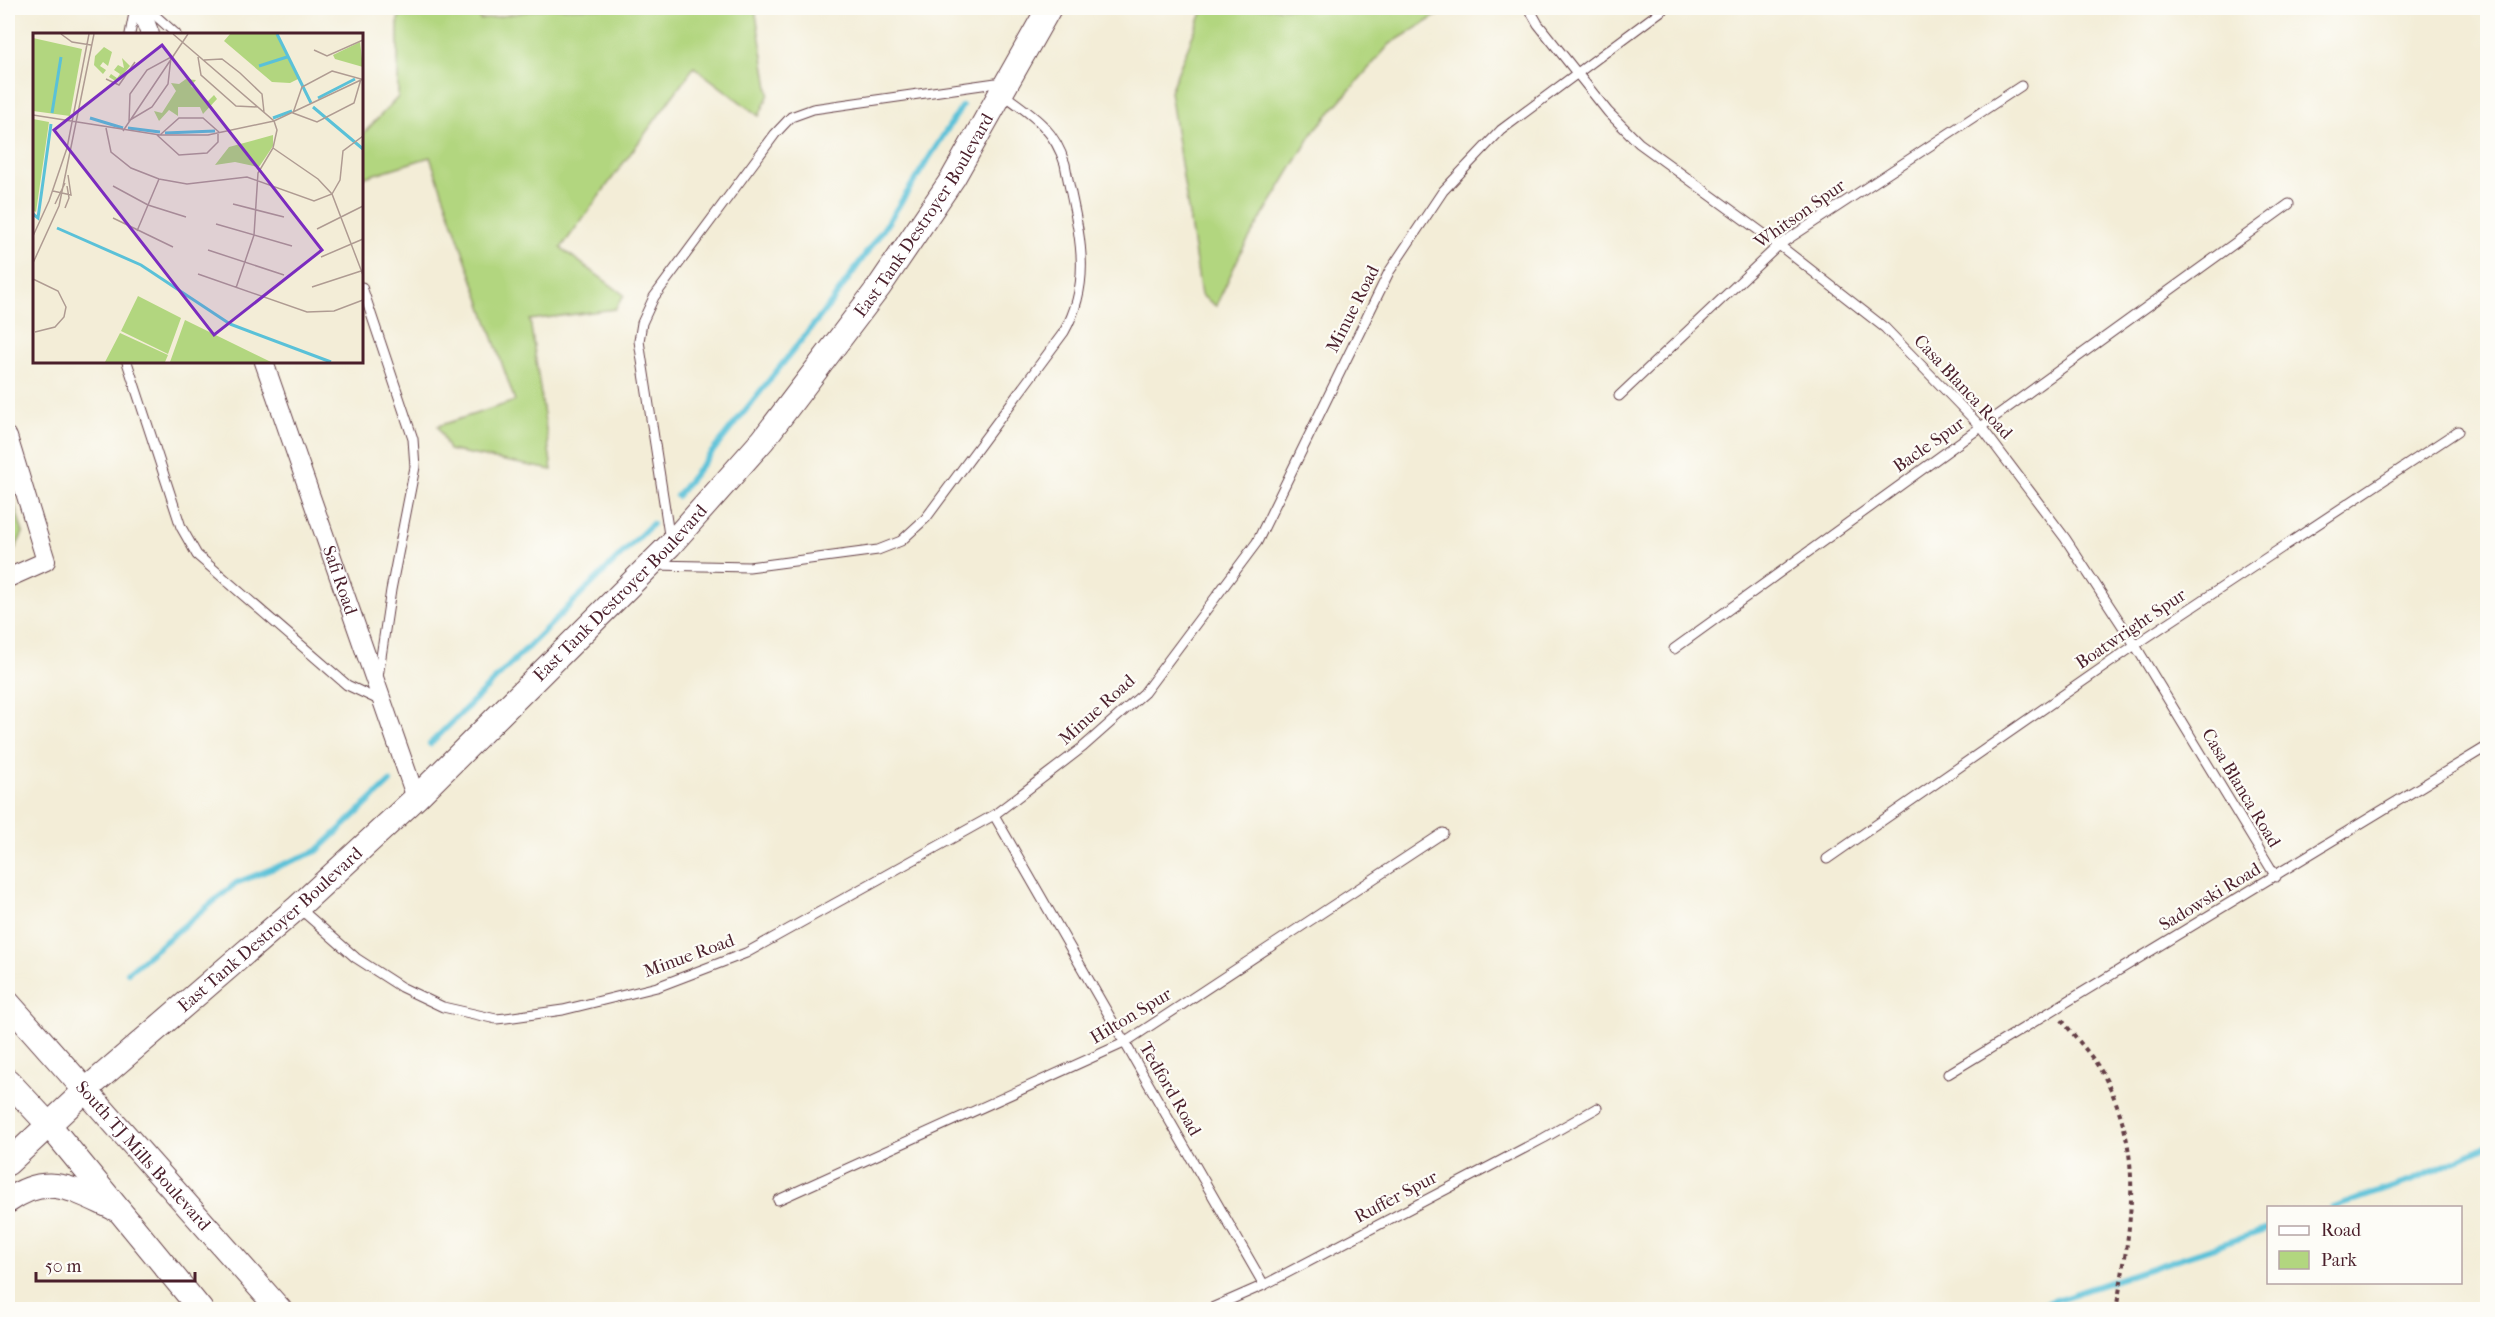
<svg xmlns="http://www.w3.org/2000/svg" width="2495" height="1317" font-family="'IM FELL French Canon',serif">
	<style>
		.green { fill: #b2d67f; stroke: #7e7a55; stroke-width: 1.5 }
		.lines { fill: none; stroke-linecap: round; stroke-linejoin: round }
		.stream { stroke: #5ac1d8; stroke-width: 6 }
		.lane-casing { stroke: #633e45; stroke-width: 11 }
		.street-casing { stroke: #633e45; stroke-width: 20 }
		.secondary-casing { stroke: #633e45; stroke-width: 26 }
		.path { stroke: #633e45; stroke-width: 4; stroke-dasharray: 4.5 4.5; stroke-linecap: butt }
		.lane { stroke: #fff; stroke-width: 9 }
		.street { stroke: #fff; stroke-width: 18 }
		.secondary { stroke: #fff; stroke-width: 24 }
		.labels { text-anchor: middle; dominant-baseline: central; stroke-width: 4.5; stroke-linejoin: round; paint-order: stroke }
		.street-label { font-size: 18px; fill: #4a1f2b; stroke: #fdfcf7 }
		.inset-river { fill: none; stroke: #5ac1d8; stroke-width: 3 }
		.inset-road { fill: none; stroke: #af9b92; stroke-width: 1.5 }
		.view { fill: #7b2cbf; fill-opacity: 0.15; stroke: #7b2cbf; stroke-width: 3 }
		.inset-edge { fill: none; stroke: #4a1f2b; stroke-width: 3 }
	</style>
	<rect width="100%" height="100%" fill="#fdfcf7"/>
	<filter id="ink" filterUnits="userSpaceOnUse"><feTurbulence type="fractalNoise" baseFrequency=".0167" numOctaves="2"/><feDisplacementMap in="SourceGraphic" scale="12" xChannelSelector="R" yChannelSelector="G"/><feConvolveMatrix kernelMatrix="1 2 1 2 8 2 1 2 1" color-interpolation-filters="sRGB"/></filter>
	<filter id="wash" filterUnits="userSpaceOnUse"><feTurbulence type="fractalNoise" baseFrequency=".008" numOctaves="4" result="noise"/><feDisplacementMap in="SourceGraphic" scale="24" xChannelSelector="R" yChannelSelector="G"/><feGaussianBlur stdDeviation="1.35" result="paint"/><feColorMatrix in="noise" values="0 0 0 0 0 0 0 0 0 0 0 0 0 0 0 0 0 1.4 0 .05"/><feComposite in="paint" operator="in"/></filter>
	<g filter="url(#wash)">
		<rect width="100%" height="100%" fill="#f3edd7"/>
		<path class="green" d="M406,8h72l2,12 66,-12h209l14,86 -10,22 -65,-49 -133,181 63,47 -9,14 -85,11 22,150 -103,-20 -11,-24 77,-25 -85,-244 -68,21v-43l36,-38v-78z
			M1204,8h245l-59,36 -76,87 -72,119 -26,56 -15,-11 -31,-204z
			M8,483l15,50 -12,24 -3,1z"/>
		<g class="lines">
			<path class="stream" d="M677,496l154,-193 56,-79 75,-118
				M430,744l222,-220
				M128,972l108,-89 81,-32 73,-69
				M2332,1208l84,-29 72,-34
				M2026,1310l242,-81"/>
		</g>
	</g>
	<g filter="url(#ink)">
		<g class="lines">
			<defs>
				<path id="lane" d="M147,8l29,26
					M1529,8l9,16 70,88 31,31 140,102 106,83 97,100 83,110 70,107 141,232
					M130,34l5,-26
					M362,287l51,152 2,28 -24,123 -13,87
					M127,362l54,165 16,28 150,130 34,16
					M1619,396l160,-151 242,-159
					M670,541l-31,-200 3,-18 12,-26 121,-163 16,-17 22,-8 190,-27
					M655,565l94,2 129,-17 23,-9 25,-23 138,-186c32,-56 12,-108 1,-168 -11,-36 -33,-49 -62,-70
					M1674,649l615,-445
					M994,815l270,470
					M1827,859l308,-214 323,-214
					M298,907l58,51 45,29 42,20 53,12 10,-1 57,-8 94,-23 89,-34 248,-138 89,-68 61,-54 113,-151 132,-270 54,-81 58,-61 164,-122
					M1948,1074l540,-328
					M778,1200l346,-157 319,-210
					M1207,1310l57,-25 280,-147 53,-30"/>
				<g id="street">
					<path d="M140,8l10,26"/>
					<path id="s1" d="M264,362l152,436"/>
					<path d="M8,437l38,124 -38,17"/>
				</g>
				<g id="secondary">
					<path id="s2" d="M8,1003l272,307"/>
					<path d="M8,1081l41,44 152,185"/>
					<path id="s3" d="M8,1163l79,-74 211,-182 118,-109 254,-253 93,-105 116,-153 74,-109 96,-170"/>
					<path d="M8,1201c40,-30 68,-10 108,8"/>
				</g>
			</defs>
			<use href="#lane" class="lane-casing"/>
			<use href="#street" class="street-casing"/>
			<use href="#secondary" class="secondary-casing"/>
			<path class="path" d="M2062,1020c15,20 36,41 46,64 37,77 22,145 8,226
				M2485,1310l3,-2"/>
			<use href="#lane" class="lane"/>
			<use href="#street" class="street"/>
			<use href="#secondary" class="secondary"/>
		</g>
	</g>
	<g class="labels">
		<g class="street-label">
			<text transform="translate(1800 214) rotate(-35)">Whitson Spur</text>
			<text stroke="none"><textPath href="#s3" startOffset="1323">East Tank Destroyer Boulevard</textPath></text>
			<text transform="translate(1353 309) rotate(-63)">Minue Road</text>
			<text transform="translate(1963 387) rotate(47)">Casa Blanca Road</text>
			<text transform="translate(1929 445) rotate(-35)">Bacle Spur</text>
			<text stroke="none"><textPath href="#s1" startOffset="231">Safi Road</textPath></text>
			<text stroke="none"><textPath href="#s3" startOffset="837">East Tank Destroyer Boulevard</textPath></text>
			<text transform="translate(2131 629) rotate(-34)">Boatwright Spur</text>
			<text transform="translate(1097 710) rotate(-42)">Minue Road</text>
			<text transform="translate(2241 788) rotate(59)">Casa Blanca Road</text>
			<text transform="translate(2210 897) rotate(-31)">Sadowski Road</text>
			<text stroke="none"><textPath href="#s3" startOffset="351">East Tank Destroyer Boulevard</textPath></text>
			<text transform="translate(689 956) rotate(-20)">Minue Road</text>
			<text transform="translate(1131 1016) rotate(-31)">Hilton Spur</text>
			<text transform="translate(1170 1089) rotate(60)">Tedford Road</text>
			<text stroke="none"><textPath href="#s2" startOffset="204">South TJ Mills Boulevard</textPath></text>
			<text transform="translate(1396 1197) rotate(-28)">Ruffer Spur</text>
		</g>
	</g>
	<g transform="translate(33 33)">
		<rect width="330" height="330" fill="#f3edd7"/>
		<path d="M197,1h47l23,44 -10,5 -18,-1 -48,-41zM0,5l49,11 -12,67 -37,-5zM327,9l3,25 -28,-8 -2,-4zM71,14l8,5 -4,14 -5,-4 -3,4 6,4 -3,4 -9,-9 1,-9zM89,25l8,8 -13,16 -8,-5 2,-3 6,4 3,-4 -6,-4 4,-5 6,3zM153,46l10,1 -5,6 17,15 6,-6 3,4 -14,15 -3,-7h-22v9l-9,-6 -10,11 -5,-10 8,2 14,-22 -5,-8 8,1zM0,86l16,3 -13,90 -3,-2zM240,102v11l-14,21 -24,-5 -20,3 14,-18zM105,263l43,22 -13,36 -47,-23zM152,287l86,42h-101zM87,300l48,22 -3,7h-60z" fill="#b2d67f"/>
		<path class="inset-river" d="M244,1l34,69M226,33l28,-9M285,65l37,-19M280,74l50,42M19,80l9,-56M57,85l33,10M240,85l19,-7M95,95l32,4M132,100l50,-2M0,181l5,4 13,-94M24,195l84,37 89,59M197,291l101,38"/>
		<path class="inset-road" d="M28,1l11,8 19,3M140,1l101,87 3,9 -4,18 -15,25 -4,62 -18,53M281,17l13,6 36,-16M165,24l3,18 35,31 22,1M171,27l18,-1 18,14 22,21 2,18M299,38l29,8 -7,24 -37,19 -24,-9 9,-26zM73,46l13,6 16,-23M0,82l127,20h48l66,-14 89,-42M96,89l1,-28 17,-24 24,-13 -3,27 -16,23 -22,13M73,95l5,24 20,16 28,11 28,5 60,-7 67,24 18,-7 8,-14 3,-29 20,-15M90,98l65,-97M124,102l22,20 28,-2 11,-11v-8M127,102l19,-17h24l17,15M240,115l45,31 14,15 31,81M80,153l35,19 38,12M20,158l18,4 -3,-20M16,168l18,-53 22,-114M22,171l10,-21M200,171l51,13M26,173l35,-172M32,175l4,-10 -2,-12M80,185l60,29M183,191l76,22M284,196l46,-23M104,198l22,-52M0,203l16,-35M175,217l76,25M288,224l42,-18M0,230l26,-57M165,241l109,38 27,-1 29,-11M0,246l25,12 8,16 -2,10 -9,10 -20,5M279,254l49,-16"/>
		<path class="view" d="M129,12l160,205 -108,85 -160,-205z"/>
		<rect width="330" height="330" class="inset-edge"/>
	</g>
	<rect width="2495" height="1317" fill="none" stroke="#fdfcf7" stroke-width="30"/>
	<rect x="2267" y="1206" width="195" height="78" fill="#fdfcf7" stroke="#b5a4a5" stroke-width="1.5"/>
	<rect x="2279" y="1226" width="30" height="9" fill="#ffffff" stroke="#b5a4a5" stroke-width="1.5"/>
	<text x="2321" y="1236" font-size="18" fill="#4a1f2b">Road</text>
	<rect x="2279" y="1251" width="30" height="18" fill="#b2d67f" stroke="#b5a4a5" stroke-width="1.5"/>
	<text x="2321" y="1266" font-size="18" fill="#4a1f2b">Park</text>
	<path d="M36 1272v9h159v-9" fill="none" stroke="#4a1f2b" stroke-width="3"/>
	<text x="45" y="1272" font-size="18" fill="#4a1f2b" stroke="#fdfcf7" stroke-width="4.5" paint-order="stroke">50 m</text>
</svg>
